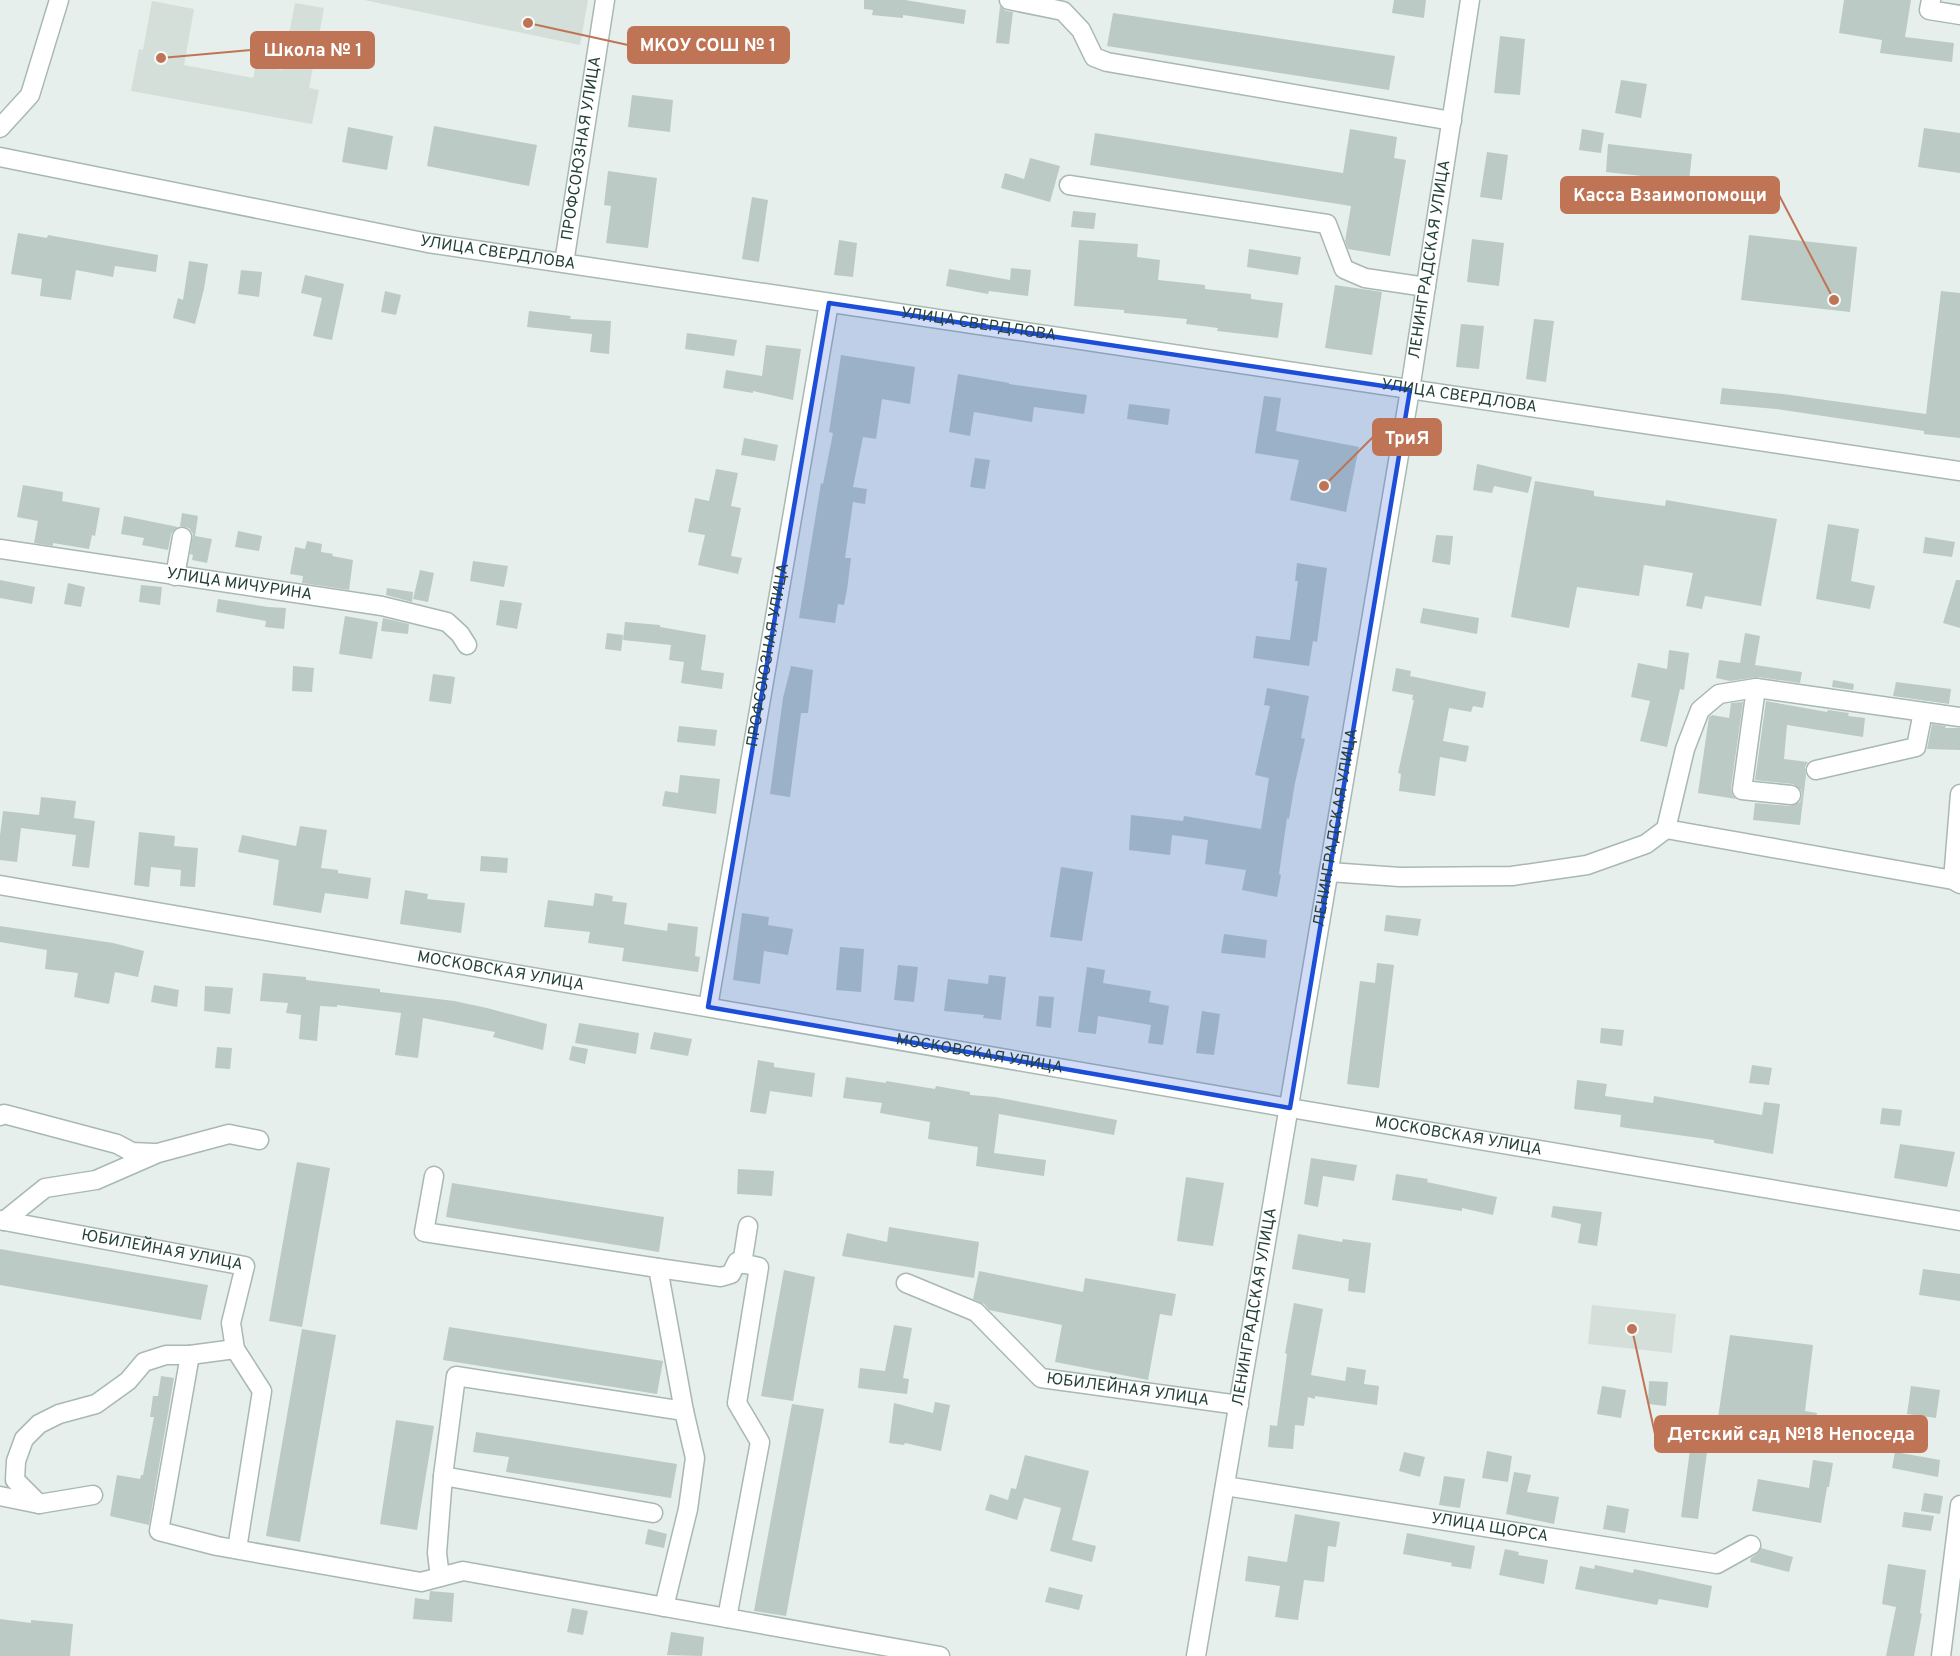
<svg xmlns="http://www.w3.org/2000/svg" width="1960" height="1656" font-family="Overpass,sans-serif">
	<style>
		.built { fill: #d4dfda }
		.building { fill: #bbcac4 }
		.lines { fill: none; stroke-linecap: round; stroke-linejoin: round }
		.minor-casing { stroke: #a8b8b2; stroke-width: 21 }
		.minor { stroke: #fff; stroke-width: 18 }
		.marked { fill: #1d4ed8; fill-opacity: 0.2; stroke: #1d4ed8; stroke-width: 4.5; stroke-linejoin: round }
		.labels { text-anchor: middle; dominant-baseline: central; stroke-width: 4.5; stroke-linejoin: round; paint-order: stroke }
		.street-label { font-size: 16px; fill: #24423a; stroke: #f7fbf9 }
		.leader { fill: none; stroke: #c07456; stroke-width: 2 }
		.callout-dot { fill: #c07456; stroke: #f7fbf9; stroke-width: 2 }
		.callout { fill: #c07456; stroke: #c07456; stroke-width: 2 }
		.callout-label { font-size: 18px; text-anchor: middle; font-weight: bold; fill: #fff }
	</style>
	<rect width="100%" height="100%" fill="#e6efeb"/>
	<path class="built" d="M364,0h224l-8,45z
		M152,1l42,8 -10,56 69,13 3,-13 26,5 13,-67 29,5 -15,80 10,2 -7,34 -181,-33 8,-42 4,1z
		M1592,1305l84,9 -4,39 -84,-9z"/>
	<path class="building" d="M864,0h41l61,10 -2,14 -61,-9v3l-31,-3 1,-5 -9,-1z
		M1394,0h32l-2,18 -32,-5z
		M1844,0h67l-6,37 49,6 -2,19 -72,-9 2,-13 -43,-7z
		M1000,6l6,5 7,1 -4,32 -13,-1z
		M1113,13l282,43 -6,34 -282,-44z
		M1500,36l25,3 -5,56 -26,-2z
		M1621,80l26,4 -6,34 -26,-5z
		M632,95l41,5 -3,32 -42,-5z
		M434,126l103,19 -8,41 -102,-20z
		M348,127l45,9 -6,34 -45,-8z
		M1924,128l36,5v40l-42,-6z
		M1350,129l47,8 -3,21 12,2 -16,96 -42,-7 -3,-8 6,-35 -261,-41 5,-32 248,40z
		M1582,129l22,4 -3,20 -22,-3z
		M1608,144l84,10 -4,36 -47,-6 1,-8 -36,-4z
		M1487,152l21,3 -6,45 -22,-3z
		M1030,158l30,8 -10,36 -49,-14 4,-15 19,6z
		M608,171l49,7 -9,70 -42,-5 5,-37 -7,-1z
		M752,197l16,3 -9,62 -17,-3z
		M1073,211l23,2 -2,16 -23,-2z
		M18,233l29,5 1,-3 110,20 -2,17 -41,-6 -2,11 -37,-7 -5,30 -31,-4 2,-17 -31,-5z
		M1749,235l108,12 -7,65 -109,-12z
		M1472,239l32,4 -5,43 -32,-4z
		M839,240l18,3 -4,34 -19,-2z
		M1079,240l59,4 -1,13 23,3 -2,20 47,5v4l46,5v5l32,4 -5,35 -61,-7 1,-3 -32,-4 1,-5 -63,-6v-3l-50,-4z
		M1249,249l52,8 -3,18 -51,-8z
		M189,261l19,3 -4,25 -9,35 -22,-6 5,-20 5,2z
		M1011,268l20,2 -3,26 -39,-5 -1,3 -42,-8 3,-17 61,11z
		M241,270l21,2 -3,25 -21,-3z
		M305,275l39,9 -12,56 -19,-4 9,-38 -21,-5z
		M1335,285l47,7 -10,63 -47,-7z
		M385,291l16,4 -5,20 -15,-3z
		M1941,291l19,2v145l-36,-4v-3l-148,-22 -56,-5 2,-16 61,6 143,20z
		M529,311l42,5 -1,3 41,2 -2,33 -19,-2 2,-18 -65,-7z
		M1534,319l20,2 -8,61 -20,-3z
		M1461,324l23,2 -5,43 -23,-2z
		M687,333l50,7 -3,16 -49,-7z
		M766,345l35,4 -8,51 -40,-9v2l-30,-5 3,-18 36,6z
		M841,355l74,12 -5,37 -28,-5 -6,40 -13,-2 -10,50 14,2 -2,15 -12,-2 -8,56h6l-4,32 -3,15 -6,-1 -3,19 -36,-5 22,-135 2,1 10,-51 -4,-1z
		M958,374l51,9v1l78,11 -3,19 -50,-7 -2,15 -58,-10 -4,24 -21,-4z
		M1264,396l17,2 -5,33 83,16 -13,65 -56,-12 9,-40 -44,-7z
		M1129,404l41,5 -2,16 -41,-6z
		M744,438l34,7 -3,16 -34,-6z
		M975,458l15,2 -5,29 -15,-2z
		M1477,464l55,13 -4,16 -34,-7 -2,7 -19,-3z
		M716,469l22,4 -7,33 10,2 -10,48 11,2 -4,16 -40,-9 7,-30 -17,-3 7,-34 14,3z
		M1535,481l59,10v5l71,10 1,-6 111,19 -16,87 -56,-10 -3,13 -16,-3 7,-33 -49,-8 -5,31 -62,-9 -8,41 -58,-11z
		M23,485l40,7 -1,9 38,7 -5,28 -3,-1 -3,14 -36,-6v3l-19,-3 4,-22 -21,-4z
		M182,513l16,3 -3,20 17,3 -5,24 -15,-3 1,-5 -3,-1 3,-20 -4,-6 -9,-2z
		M124,516l54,11 -7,7 -3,16 -26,-5 2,-7 -23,-4z
		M1828,524l31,5 -8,52 24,5 -5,23 -54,-10z
		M238,531l24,5 -3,15 -24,-4z
		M1436,535l17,1 -3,29 -18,-3z
		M1925,537l30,5 -3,15 -29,-4z
		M307,541l15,3 -1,8 12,2 -1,2 21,4 -4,30 -47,-7 1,-7 -13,-2 5,-27 10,2z
		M473,561l35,5 -4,21 -34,-6z
		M1297,563l30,5 -10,74 -4,-1 -4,25 -56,-8 3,-22 34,4 8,-59h-3z
		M420,570l14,3 -6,29 -15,-3z
		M0,580l35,7 -3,17 -32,-6z
		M1956,580h4v48l-17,-5z
		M68,583l17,4 -4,20 -17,-3z
		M141,585l21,2 -2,18 -21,-3z
		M387,588l26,4 -1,10 -26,-7z
		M218,599l50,8 18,1 -2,21 -19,-2 1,-6 -50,-9z
		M500,600l22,3 -5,26 -21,-4z
		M1423,608l56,10 -2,16 -57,-11z
		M345,616l33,6 -6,37 -33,-5z
		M383,618l26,6 -1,10 -27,-3z
		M625,622l35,3v2l46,8 -5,35 23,3 -2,16 -41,-6 3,-21 -15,-2 2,-15 -48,-5z
		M607,633l16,2 -2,16 -16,-2z
		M1745,633l15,3 -5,29 47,7 -2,11 -42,-6 -28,4 -14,-3 3,-18 21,3z
		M1669,650l20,3 -5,37 -4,-1 -13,58 -27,-6 10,-40 -19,-4 7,-34 29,6z
		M293,666l21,2 -2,24 -20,-1z
		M791,666l22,4 -5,43h-7l-11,84 -20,-3 13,-96z
		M1396,668l15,3 -1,5 76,16 -3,16 -10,-2 -2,6 -22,-4 -6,33 26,5 -3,16 -26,-5 -5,39 -36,-5 2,-17 -3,-1 16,-73h-2l1,-5 -21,-4z
		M433,674l22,3 -4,27 -22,-3z
		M1833,680l21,4 -1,6 -21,-3z
		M1896,682l55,7 -2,15 -56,-8z
		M1267,688l42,8 -8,42 4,1 -10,44 -6,36 -2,-1 -8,56 2,1 -4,22 -35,-7 4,-20 -41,-6 3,-24 -36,-5 -2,20 -41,-5 2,-35 52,6 1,-5 77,13 8,-51 -14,-3 15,-69 -6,-1z
		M1766,701l61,11 1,-2 21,3 -1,3 17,2 -2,19 -76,-12 -3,34 24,3 -3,5 1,8 -6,50 -47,-5 2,-17 35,3 10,-4 2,-6 -1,-6 -8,-6 -38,-4z
		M1743,702l-12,86 1,7 4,4 -38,-6 11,-76 3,-2 17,3 2,-15z
		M1932,724l14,2 -1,2h15v22l-33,-1z
		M679,726l38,4 -2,16 -38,-4z
		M680,775l40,4 -4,35 -54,-8 3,-15 13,2z
		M41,797l35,4 -2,17 21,3 -6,47 -17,-2 4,-31 -55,-7 -4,34 -17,-2v-24l3,-25 36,4z
		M300,826l27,4 -6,38 17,2v3l33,5 -3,21 -43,-6 -4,20 -48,-8 6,-45 -41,-8 4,-17 54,11z
		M139,832l36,4 -1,10 24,2 -3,39 -15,-1 1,-16 -30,-3 -2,20 -15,-2z
		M481,856l27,2 -1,15 -27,-2z
		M1061,867l32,5 -11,69 -32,-4z
		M405,890l23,4 -1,5 38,4 -4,30 -61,-9z
		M595,893l18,3 -1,5 15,2 -3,21 43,7 1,-8 30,4 -3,29 5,1 -2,15 -76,-11 2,-13 -36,-5 2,-11 -46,-5 4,-27 45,6z
		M742,913l27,4 -1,8 25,4 -5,26 -24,-4 -4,33 -27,-4z
		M1386,915l35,4 -3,17 -34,-5z
		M0,926l113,17 31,8 -6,26 -23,-5 -6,32 -35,-7 4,-24 -33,-4 2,-19 -47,-8z
		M1224,934l43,6 -2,18 -44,-5z
		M840,947l24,2 -3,43 -25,-2z
		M1377,963l17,2 -15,123 -32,-4 13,-103 15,2z
		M898,965l20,2 -4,35 -20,-2z
		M1087,967l18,3 -2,13 48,8 -2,11 20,4 -6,39 -15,-2 3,-18 -53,-9 -2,18 -18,-2z
		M263,973l43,4v3l74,9v3l74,9 33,7 60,16 -4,26 -50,-13 2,-5 -72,-14 -5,40 -23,-3 6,-42 -64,-8v2l-17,-1 -3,35 -18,-2 2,-24 -15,-2 2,-10 -28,-2z
		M989,975l17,2 -5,43 -18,-2 1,-3 -40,-4 4,-32 40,5z
		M154,985l25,5 -2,17 -26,-5z
		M205,986l28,2 -3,26 -26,-3z
		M1039,996l15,1 -3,31 -15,-2z
		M1202,1011l18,3 -6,41 -18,-2z
		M579,1023l60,10 -3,21 -61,-11z
		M1601,1028l23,2 -2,16 -22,-3z
		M654,1032l38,7 -4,17 -38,-7z
		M572,1046l16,3 -3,15 -16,-4z
		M217,1047l15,1 -2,21 -15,-1z
		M758,1060l16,3v4l41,6 -3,24 -42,-6 -4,23 -16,-2z
		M1752,1065l20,3 -3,17 -20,-2z
		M846,1077l40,6v-2l49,8 1,-3 34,6v3l25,2 122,23 -3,15 -115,-21 -5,39 52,7 -2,16 -68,-10 2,-19 -50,-8 2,-17 -50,-9 2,-10 -39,-5z
		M1577,1080l30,4 -2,12 48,7 1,-7 108,19 2,-13 16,2 -7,50 -59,-11v-3l-94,-13 1,-12 -47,-6z
		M1882,1108l20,2 -2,16 -20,-2z
		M1900,1144l55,8 -8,35 -53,-9z
		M1311,1158l46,7 -3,16 -31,-5 -5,31 -14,-3z
		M297,1162l33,6 -28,159 -33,-6z
		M738,1169l36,2 -2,25 -35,-2z
		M1396,1174l32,5 -1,3 70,15 -4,18 -31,-7v3l-70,-11z
		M1186,1177l38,6 -11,63 -36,-5z
		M452,1183l212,34 -5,35 -213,-35z
		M1553,1206l49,6 -5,34 -19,-3 3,-19 -30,-7z
		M889,1227l90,15 -5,36 -132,-22 5,-23 40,9z
		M1298,1234l44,8 1,-3 28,4 -6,50 -17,-2 1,-12 -57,-10z
		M0,1249l208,36 -7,35 -201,-35z
		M1923,1269l37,5v27l-41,-6z
		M784,1270l31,7 -22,124 -32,-5z
		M979,1271l104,21 2,-14 91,16 -4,22 -12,-2 -12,66 -93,-18 7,-37 -73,-15 -5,-6 -11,-5z
		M1294,1303l29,6 -12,66 34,6 2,-14 19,3 -2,14 15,2 -2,19 -62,-9v3l-7,-2 -4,29 -9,-1 -2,24 -25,-2 2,-22 7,1 10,-72 -2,-1z
		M894,1325l18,3 -9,50 6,1 -2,15 -49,-6 2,-20 25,3z
		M449,1327l214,34 -6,33 -214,-34z
		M302,1329l34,6 -36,207 -34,-6z
		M1730,1335l83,10 -8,66 12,2 -3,20 -96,-15z
		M161,1376l13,2 -25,147 -39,-9 7,-41 23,4 1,-4h2l11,-58h-4l3,-21h5z
		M1649,1381l19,1 -2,24 -18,-2z
		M1602,1386l24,4 -5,28 -24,-4z
		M1911,1386l29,4 -4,28 -29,-4z
		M935,1402l15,3 -9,46 -36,-8 -1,2 -15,-2 5,-40 39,10z
		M792,1404l32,5 -38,207 -32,-5z
		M396,1420l38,6 -17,104 -37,-6z
		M476,1432l201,32 -6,34 -165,-26 3,-15 -36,-5z
		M1690,1450l17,2 -9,67 -17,-2z
		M1487,1451l25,5 -4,26 -26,-4z
		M1404,1452l21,5 -5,20 -21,-6z
		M1895,1452l45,8 -2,17 -46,-9z
		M1025,1455l64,16 -17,69 24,6 -4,16 -42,-11 11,-43 -37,-10 -7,22 -32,-10 5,-16 18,6 3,-12 5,1z
		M1813,1460l20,3 -4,24h-2l-6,36 -69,-12 6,-32 51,9z
		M1514,1472l17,3 -4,17 32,5 -5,27 -48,-10z
		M1444,1476l21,3 -5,29 -21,-3z
		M1924,1493l19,3 -3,18 -19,-3z
		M1607,1505l22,4 -4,24 -22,-4z
		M1904,1512l30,4 -3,15 -29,-4z
		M1295,1514l45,8 -4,25 -8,-1 -4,36 -20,-2 -6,40 -23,-3 5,-31 -35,-5 3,-25 39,6z
		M648,1529l19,5 -3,14 -19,-4z
		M1407,1533l68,13 -4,23 -20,-3 1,-3 -49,-9z
		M1761,1548l32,9 -4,15 -39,-10 1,-4 6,-4z
		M1505,1549l14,3 -1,3 30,5 -4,24 -45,-9z
		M1888,1564l38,6 -6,43 2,1 -8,42h-28l10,-49 -14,-3z
		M1595,1565l38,8 1,-4 78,17 -4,22 -49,-9 -2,6 -82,-16 5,-23 14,3z
		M1049,1587l34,8 -4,15 -34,-8z
		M430,1591l24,2 -2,29 -39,-3 2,-21 14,2z
		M572,1608l16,3 -5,24 -16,-3z
		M0,1619l31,4v-3l42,4 -3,32h-70z
		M671,1632l33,5 -2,19 -35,-1z"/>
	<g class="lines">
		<defs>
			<g id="minor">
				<path d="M1009,0l54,11 18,19 13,27 13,5 345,59"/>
				<path d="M1931,0l-2,10 31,5"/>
				<path d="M0,128l30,-33 29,-95"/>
				<path id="s1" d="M0,157l428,86 1532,228"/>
				<path d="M1069,185l258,39 17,45 21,9 61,9"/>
				<path id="s2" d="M564,263l41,-263"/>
				<path id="s3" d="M0,549l382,57 65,16 13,12 7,11"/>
				<path d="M175,576l7,-39"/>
				<path d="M1756,688l-14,102 49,5"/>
				<path d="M1816,770l100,-23 7,-35"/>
				<path d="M1666,829l287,51 7,4"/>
				<path d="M1329,872l71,5 112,-1 75,-11 59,-21 20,-15 19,-80 15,-39 19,-16 37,-6 204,29"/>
				<path d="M1953,880l7,-86"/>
				<path id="s4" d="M0,885l1290,223 670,113"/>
				<path id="s5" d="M708,1007l121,-704"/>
				<path d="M0,1116l4,-2 113,30 15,8 22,1"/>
				<path d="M434,1176l-10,56 234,36 26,143 -228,-35 -13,100 210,37"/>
				<path id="s6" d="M0,1220l245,46 -14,57 4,26 27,42 -25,158"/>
				<path d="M4,1221l41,-33 51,-8 62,-27 71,-19 30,6"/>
				<path d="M742,1264l6,-38"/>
				<path d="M658,1268l63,9 10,-3 6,-12 22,5 -22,136 23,39 -33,176"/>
				<path id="s7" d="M906,1283l70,29 65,66 198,27"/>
				<path d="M235,1349l-45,6 -31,176 58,15 204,36 42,-11 477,85"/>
				<path id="s8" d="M1225,1486l492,78 34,-19"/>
				<path d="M0,1496l39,8 54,-9"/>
				<path d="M39,1504l-24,-24 1,-19 8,-22 15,-15 20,-10 37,-10 32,-23 16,-19 22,-7h24"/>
				<path d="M440,1577l-3,-24 6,-77"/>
				<path d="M664,1607l24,-98 7,-51 -11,-47"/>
				<path id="s9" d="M1196,1656l214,-1266 60,-390"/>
				<path d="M1941,1656l19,-151"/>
			</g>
		</defs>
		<use href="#minor" class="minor-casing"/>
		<use href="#minor" class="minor"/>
	</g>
	<path class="marked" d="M829,303l581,87 -120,718 -582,-101z"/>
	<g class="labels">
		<g class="street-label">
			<text stroke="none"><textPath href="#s2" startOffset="116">ПРОФСОЮЗНАЯ УЛИЦА</textPath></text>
			<text stroke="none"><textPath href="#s1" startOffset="507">УЛИЦА СВЕРДЛОВА</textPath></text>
			<text stroke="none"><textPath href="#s9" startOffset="1416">ЛЕНИНГРАДСКАЯ УЛИЦА</textPath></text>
			<text stroke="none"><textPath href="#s1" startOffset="993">УЛИЦА СВЕРДЛОВА</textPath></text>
			<text stroke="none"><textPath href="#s1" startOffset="1479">УЛИЦА СВЕРДЛОВА</textPath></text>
			<text stroke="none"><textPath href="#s3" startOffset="242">УЛИЦА МИЧУРИНА</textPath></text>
			<text stroke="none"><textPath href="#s5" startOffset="357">ПРОФСОЮЗНАЯ УЛИЦА</textPath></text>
			<text stroke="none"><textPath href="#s9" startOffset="840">ЛЕНИНГРАДСКАЯ УЛИЦА</textPath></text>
			<text stroke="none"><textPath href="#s4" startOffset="508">МОСКОВСКАЯ УЛИЦА</textPath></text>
			<text stroke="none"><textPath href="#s4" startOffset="994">МОСКОВСКАЯ УЛИЦА</textPath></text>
			<text stroke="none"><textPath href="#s4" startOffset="1480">МОСКОВСКАЯ УЛИЦА</textPath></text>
			<text stroke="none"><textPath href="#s6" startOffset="165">ЮБИЛЕЙНАЯ УЛИЦА</textPath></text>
			<text stroke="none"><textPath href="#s9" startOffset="354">ЛЕНИНГРАДСКАЯ УЛИЦА</textPath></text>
			<text stroke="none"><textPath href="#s7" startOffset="256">ЮБИЛЕЙНАЯ УЛИЦА</textPath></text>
			<text stroke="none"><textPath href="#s8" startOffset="268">УЛИЦА ЩОРСА</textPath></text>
		</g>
	</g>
	<path class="leader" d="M528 23L628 45M161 58L251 50M1834 300L1779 195M1324 486L1373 437M1632 1329L1655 1434"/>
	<g class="callout-dot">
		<circle cx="528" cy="23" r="6"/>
		<circle cx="161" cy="58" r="6"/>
		<circle cx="1834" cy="300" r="6"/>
		<circle cx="1324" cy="486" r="6"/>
		<circle cx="1632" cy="1329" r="6"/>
	</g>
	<g class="callout">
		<rect x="628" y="27" width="161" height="36" rx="6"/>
		<rect x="251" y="32" width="123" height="36" rx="6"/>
		<rect x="1561" y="177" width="218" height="36" rx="6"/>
		<rect x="1373" y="419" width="68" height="36" rx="6"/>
		<rect x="1655" y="1416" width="272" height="36" rx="6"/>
	</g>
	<g class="callout-label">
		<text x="708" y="51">МКОУ СОШ № 1</text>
		<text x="313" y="56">Школа № 1</text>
		<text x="1670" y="201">Касса Взаимопомощи</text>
		<text x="1407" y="444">ТриЯ</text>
		<text x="1791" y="1440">Детский сад №18 Непоседа</text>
	</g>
</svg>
